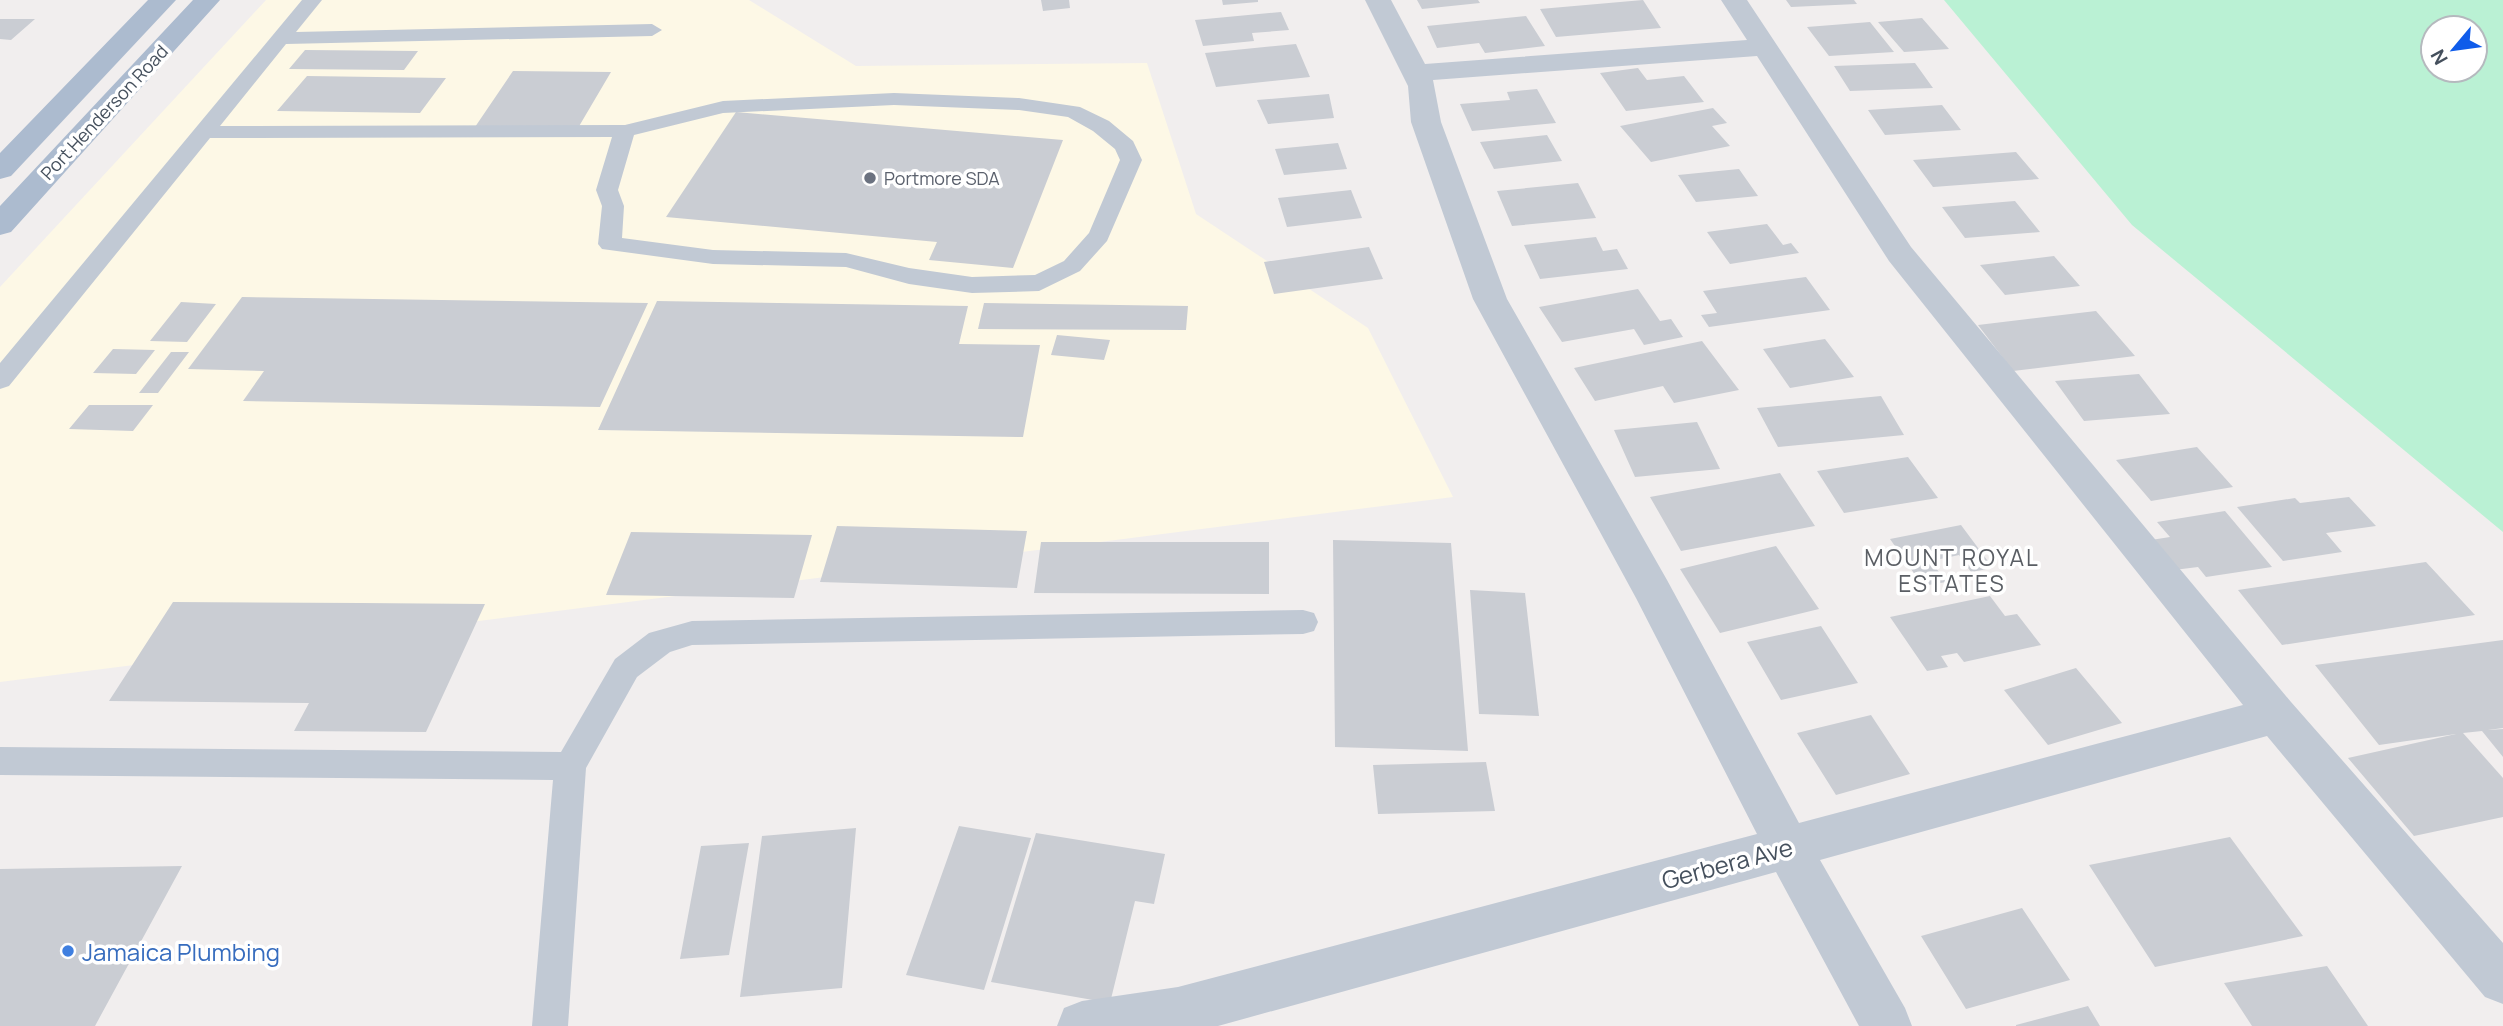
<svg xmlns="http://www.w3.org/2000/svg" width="2503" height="1026" font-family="Manrope,sans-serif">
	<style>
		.commercial { fill: #fdf8e6 }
		.green { fill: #baf1d4; fill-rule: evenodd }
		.building { fill: #cacdd3 }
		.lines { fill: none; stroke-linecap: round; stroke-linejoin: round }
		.service { fill: #c1c9d4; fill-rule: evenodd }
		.minor { fill: #c1c9d4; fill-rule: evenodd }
		.primary { fill: #acbbcf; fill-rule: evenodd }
		.worship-dot { fill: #6b7280; stroke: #fff; stroke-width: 2.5 }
		.shop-dot { fill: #3f7fe0; stroke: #fff; stroke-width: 2.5 }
		.labels { text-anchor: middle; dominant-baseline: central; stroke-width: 7; stroke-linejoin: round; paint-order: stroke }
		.far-street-label { font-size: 18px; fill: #45505d; stroke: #fff }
		.far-worship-label { font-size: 18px; fill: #5b616d; stroke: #fff; text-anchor: start }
		.neighbourhood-label { font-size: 23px; letter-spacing: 2px; fill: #5a5e64; stroke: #fff }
		.near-street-label { font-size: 24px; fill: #45505d; stroke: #fff }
		.near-shop-label { font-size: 24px; fill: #366cbe; stroke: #fff; text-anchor: start }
	</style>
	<rect width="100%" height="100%" fill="#f1eeee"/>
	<path class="commercial" d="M266,0h483l107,66 291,-3 49,151 172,114 85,169 -1453,185v-395z"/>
	<path class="green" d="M1944,0h559v532l-371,-307zM2433,28h42v42h-42z"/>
	<path class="building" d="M1041,0h28l1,8 -27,3z
		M1222,0h36v2l-35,3z
		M1417,0h61l2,3 -58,6z
		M1643,0l18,28 -105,9 -16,-28z
		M1786,0h68l3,4 -66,3z
		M1281,12l8,18 -37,3 2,8 -51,5 -8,-26z
		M1526,16l19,30 -60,7 -6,-10 -42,5 -10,-22z
		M1922,18l27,31 -45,3 -26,-30z
		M0,19h35l-24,21 -11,-1z
		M1870,22l24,30 -65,4 -22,-29z
		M1296,44l14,33 -94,10 -11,-34z
		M305,50l113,1 -14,19 -115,-1z
		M1915,63l18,25 -83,3 -16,-25z
		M1638,68l9,12 37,-4 20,26 -78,9 -26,-38z
		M513,71l98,1 -33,56 -103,-1z
		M307,76l139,2 -26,35 -143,-2z
		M1537,89l19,34 -84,8 -12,-27 50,-4 -3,-8z
		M1329,94l5,24 -66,6 -11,-24z
		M1942,105l19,25 -76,5 -17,-25z
		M1713,108l14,15 -15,3 18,20 -79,16 -31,-36z
		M736,112l327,28 -50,128 -84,-8 8,-18 -271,-25z
		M1547,135l15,26 -68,8 -14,-27z
		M1338,143l9,26 -63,6 -9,-26z
		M2016,152l23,27 -106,8 -20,-27z
		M1739,169l19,27 -62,6 -18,-27z
		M1578,183l18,35 -84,8 -15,-35z
		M1351,190l11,28 -75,9 -9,-29z
		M2015,201l25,31 -75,6 -23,-31z
		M1767,224l16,21 8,-2 8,10 -69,11 -23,-32z
		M1596,237l7,14 14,-2 11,20 -88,10 -16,-34z
		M1369,247l14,32 -109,15 -10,-32z
		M2054,256l26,30 -75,9 -25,-30z
		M1806,277l24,33 -121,17 -8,-12 16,-2 -14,-22z
		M1638,289l22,32 11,-2 12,18 -39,8 -10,-16 -72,13 -23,-35z
		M242,297l406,6 -48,104 -357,-6 21,-30 -76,-2z
		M657,301l311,5 -9,38 81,1 -17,92 -425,-7z
		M181,302l35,2 -29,38 -37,-1z
		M984,303l204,3 -2,24 -208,-1z
		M2096,311l39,45 -122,15 -35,-46z
		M1057,335l53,5 -6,20 -53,-5z
		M1825,339l29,38 -64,11 -27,-39z
		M1702,341l37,49 -65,13 -11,-17 -68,15 -21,-33z
		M113,349l42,1 -19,24 -43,-1z
		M171,352h18l-31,41h-19z
		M2139,374l31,40 -86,7 -29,-40z
		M1881,396l23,39 -126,12 -21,-39z
		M89,405h64l-20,26 -64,-2z
		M1697,422l23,47 -85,8 -21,-47z
		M2197,447l36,40 -82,14 -35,-41z
		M1908,457l30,41 -94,15 -27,-42z
		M1780,473l35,53 -134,25 -31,-54z
		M2349,497l27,29 -50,7 16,19 -59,9 -46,-54 58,-9 5,5z
		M2225,511l47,56 -66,10 -8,-10 -24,3 -23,-30 19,-3 -13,-15z
		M1961,525l32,43 -22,4 -12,-17 -28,6 15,21 -23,4 -33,-47z
		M837,526l190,5 -10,57 -197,-6z
		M631,532l181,3 -18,63 -188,-3z
		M1333,540l118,3 17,208 -133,-4z
		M1041,542h228v52l-235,-1z
		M1776,546l43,63 -99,24 -40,-64z
		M2426,562l49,53 -193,30 -44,-55z
		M1470,590l55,3 14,123 -60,-2z
		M1990,596l15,20 12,-2 24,31 -77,17 -7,-9 -16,3 7,11 -21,4 -37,-54z
		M173,602l188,1 124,1 -59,128 -132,-1 15,-28 -200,-2z
		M1821,626l37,57 -77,17 -34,-58z
		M2503,640v88l-15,2 15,-1v28l-21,-26 -19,2 40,45v39l-89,19 -66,-78 108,-24 -77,11 -64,-80z
		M2076,668l46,55 -74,22 -44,-55z
		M1871,715l39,59 -74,21 -39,-62z
		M1486,762l9,49 -117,3 -5,-49z
		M959,826l72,12 -47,152 -78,-15z
		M856,828l-14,160 -102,9 22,-161z
		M1036,833l129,21 -11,50 -19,-3 -25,102 -119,-21z
		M2230,837l73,99 -148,31 -66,-102z
		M749,843l-20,112 -49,4 21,-113z
		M182,866l-87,160h-95v-157z
		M2022,908l48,72 -104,29 -45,-73z
		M2327,966l41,60h-116l-28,-43z
		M2088,1006l12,20h-84v-1z"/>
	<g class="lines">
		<path class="service" d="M302,0h20l-26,32 356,-8 10,6 -10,6 -366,8 -66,82 405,-1 98,-24 171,-8 125,5 61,9 29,14 24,20 9,19 -35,81 -27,30 -41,20 -67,2 -63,-9 -63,-17 -133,-3 -111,-15 -4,-5 4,-38 -6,-16 16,-53 -402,1 -201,248 -9,3v-26zM894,105l125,5 49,7 25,14 22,18 5,11 -31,73 -25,28 -29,14 -63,2 -63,-9 -63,-15 -133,-3 -91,-12 2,-32 -6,-16 16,-55 89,-22z
			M1303,610l11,3 4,9 -4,9 -11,3 -611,11 -22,7 -33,25 -51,91 -18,258h-36l21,-246 -553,-5v-28l561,5 54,-93 34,-26 43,-12z"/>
		<path class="minor" d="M1365,0h26l34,64 322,-24 -26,-40h26l164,247 380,455 212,241v61l-18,-7 -218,-261 -447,124 85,148 7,18h-53l-83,-154 -558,154h-161l7,-18 18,-7 96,-14 579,-153 -121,-236 -163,-299 -62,-177 -3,-36zM1757,56l132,205 354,444 -444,118 -132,-243 -160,-281 -66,-177 -8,-42z"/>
		<path class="primary" d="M148,0h28l-165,176 -11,3v-26z
			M193,0h27l-209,232 -11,3v-29z"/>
	</g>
	<circle class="worship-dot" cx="870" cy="178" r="7"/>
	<circle class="shop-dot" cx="68" cy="951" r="7"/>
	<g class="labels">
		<g class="far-street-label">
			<text transform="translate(104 112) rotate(-47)">Port Henderson Road</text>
		</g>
		<g class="far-worship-label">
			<text x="884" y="178">Portmore SDA</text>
		</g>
		<g class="neighbourhood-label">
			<text x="1952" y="557">MOUNT ROYAL<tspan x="1952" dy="26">ESTATES</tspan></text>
		</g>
		<g class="near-street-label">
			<text transform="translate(1727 863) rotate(-15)">Gerbera Ave</text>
		</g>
		<g class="near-shop-label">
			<text x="82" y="951">Jamaica Plumbing</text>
		</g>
	</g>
	<g transform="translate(2454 49) rotate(241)"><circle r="33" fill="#ffffff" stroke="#b5b9be" stroke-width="2"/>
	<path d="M0-5L12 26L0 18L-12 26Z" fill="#0f5cea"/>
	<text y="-10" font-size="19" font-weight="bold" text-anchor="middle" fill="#45505d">N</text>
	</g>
</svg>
